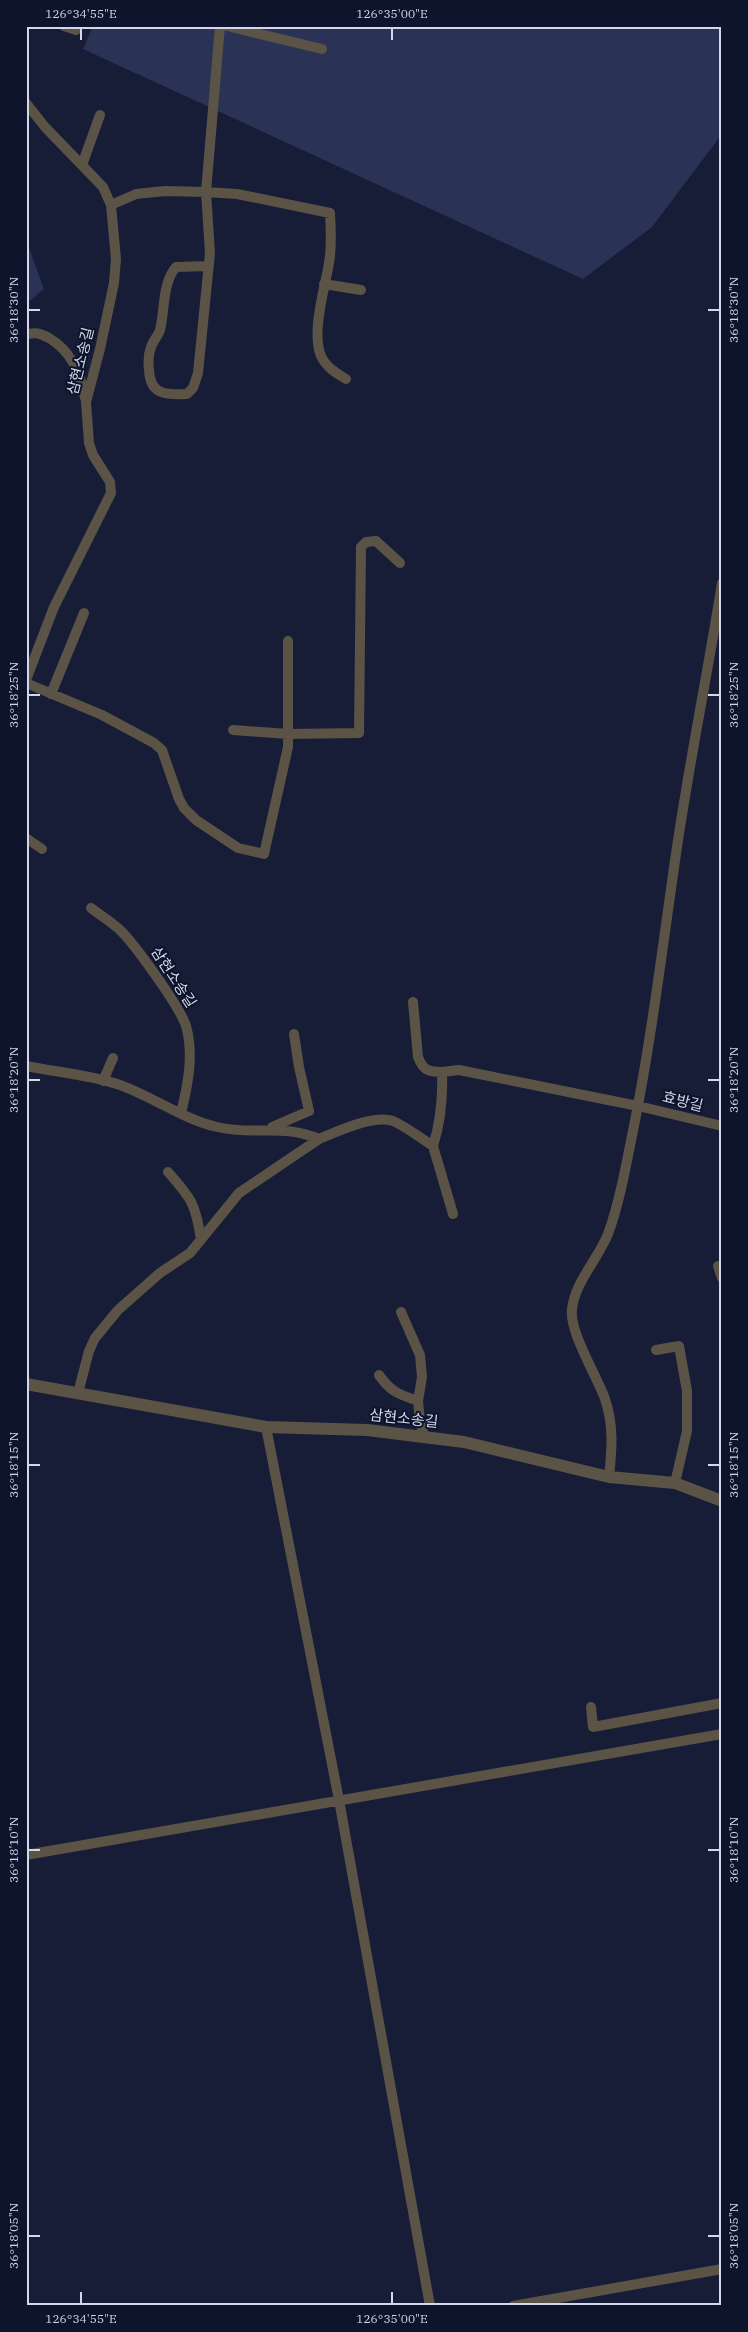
<svg xmlns="http://www.w3.org/2000/svg" width="748" height="2332" font-family="'IBM Plex Serif','Noto Sans KR',serif">
	<style>
		.green { fill: #2a3356 }
		.lines { fill: none; stroke-linecap: round; stroke-linejoin: round }
		.service { stroke: #5a5346; stroke-width: 10 }
		.tertiary { stroke: #5a5346; stroke-width: 12 }
		.ticks { fill: none; stroke: #d2d8e9; stroke-width: 2 }
		.labels { text-anchor: middle; dominant-baseline: central; stroke-width: 4; stroke-linejoin: round; paint-order: stroke }
		.street-label { font-size: 15px; fill: #d2d8e9; stroke: #0e142c }
		.neatline { fill: none; stroke: #d2d8e9; stroke-width: 2 }
		.ticks-label { font-size: 12px; text-anchor: middle; fill: #d2d8e9 }
	</style>
	<rect width="100%" height="100%" fill="#171d37"/>
	<path class="green" d="M93,26h629v108l-70,93 -69,52 -500,-230z
		M26,240l18,49 -18,15z"/>
	<g class="lines">
		<path class="service" d="M64,26l12,4
			M227,26l95,23
			M26,103l19,24 58,60 8,18 5,54 -2,24 -14,66 -14,53 3,41 4,12 17,27 1,11 -57,114 -28,73
			M82,165l18,-50
			M111,205l25,-11 29,-3 41,1 31,2 93,19c1,17 2,34 -1,50 -4,25 -18,69 -8,93 5,11 15,17 25,23
			M208,266l-32,1c-14,16 -11,44 -16,63 -2,6 -7,11 -9,17 -3,8 -3,15 -2,23 1,25 17,25 38,24l6,-6 5,-15 12,-120 -4,-61 14,-166
			M324,284l37,6
			M26,335c9,-4 15,-1 23,3 22,13 32,36 36,60
			M26,683l76,32 52,28 8,7 17,49 5,9 12,12 42,28 26,6 24,-107v-106
			M51,694l33,-81
			M233,730l55,4 71,-1 2,-186 5,-5 10,-1 24,22
			M26,838l16,11
			M91,908c9,7 19,13 28,21 15,14 61,78 67,97 8,28 2,59 -5,87
			M413,1002l5,55c5,13 10,15 24,15
			M26,1066c30,6 66,9 94,19 33,12 63,34 97,42 36,9 65,-4 102,12 17,-7 55,-25 74,-18 14,6 27,17 40,25 8,-25 10,-48 9,-74l17,-2 179,36 84,20
			M103,1081l10,-23
			M272,1127l37,-16 -10,-44 -5,-33
			M433,1146l20,68
			M168,1172c23,26 28,32 33,68
			M718,1266l4,12
			M401,1312l19,43 2,22 -4,24 2,20 4,15
			M656,1350l23,-4 8,45v40l-12,52
			M379,1375c12,17 19,19 39,26
			M78,1393l11,-42 6,-13 23,-28 42,-37 30,-20 49,-60 80,-54
			M266,1427l73,373 91,506
			M609,1477c3,-28 5,-51 -4,-78 -8,-23 -36,-67 -33,-90 3,-27 26,-50 36,-75 12,-33 18,-69 25,-103 19,-94 30,-189 44,-284 13,-88 31,-176 45,-264
			M591,1707l2,20 129,-24
			M26,1855l696,-121
			M513,2306l209,-37"/>
		<path class="tertiary" d="M26,1384l240,43 101,3 97,12 145,35 66,6 47,18"/>
	</g>
	<path class="ticks" d="M81,28v12M392,28v12M28,310h12M708,310h12M28,695h12M708,695h12M28,1080h12M708,1080h12M28,1465h12M708,1465h12M28,1850h12M708,1850h12M28,2236h12M708,2236h12M81,2292v12M392,2292v12"/>
	<g class="labels">
		<g class="street-label">
			<text transform="translate(80 361) rotate(-76)">삼현소송길</text>
			<text transform="translate(174 977) rotate(57)">삼현소송길</text>
			<text transform="translate(683 1101) rotate(14)">효방길</text>
			<text transform="translate(404 1418) rotate(6)">삼현소송길</text>
		</g>
	</g>
	<rect width="748" height="2332" fill="none" stroke="#0e142c" stroke-width="55"/>
	<rect x="28" y="28" width="692" height="2276" class="neatline"/>
	<g class="ticks-label">
		<text x="81" y="18">126°34'55"E</text>
		<text x="392" y="18">126°35'00"E</text>
		<text transform="translate(14 310) rotate(-90)" y="4">36°18'30"N</text>
		<text transform="translate(734 310) rotate(-90)" y="4">36°18'30"N</text>
		<text transform="translate(14 695) rotate(-90)" y="4">36°18'25"N</text>
		<text transform="translate(734 695) rotate(-90)" y="4">36°18'25"N</text>
		<text transform="translate(14 1080) rotate(-90)" y="4">36°18'20"N</text>
		<text transform="translate(734 1080) rotate(-90)" y="4">36°18'20"N</text>
		<text transform="translate(14 1465) rotate(-90)" y="4">36°18'15"N</text>
		<text transform="translate(734 1465) rotate(-90)" y="4">36°18'15"N</text>
		<text transform="translate(14 1850) rotate(-90)" y="4">36°18'10"N</text>
		<text transform="translate(734 1850) rotate(-90)" y="4">36°18'10"N</text>
		<text transform="translate(14 2236) rotate(-90)" y="4">36°18'05"N</text>
		<text transform="translate(734 2236) rotate(-90)" y="4">36°18'05"N</text>
		<text x="81" y="2323">126°34'55"E</text>
		<text x="392" y="2323">126°35'00"E</text>
	</g>
</svg>
